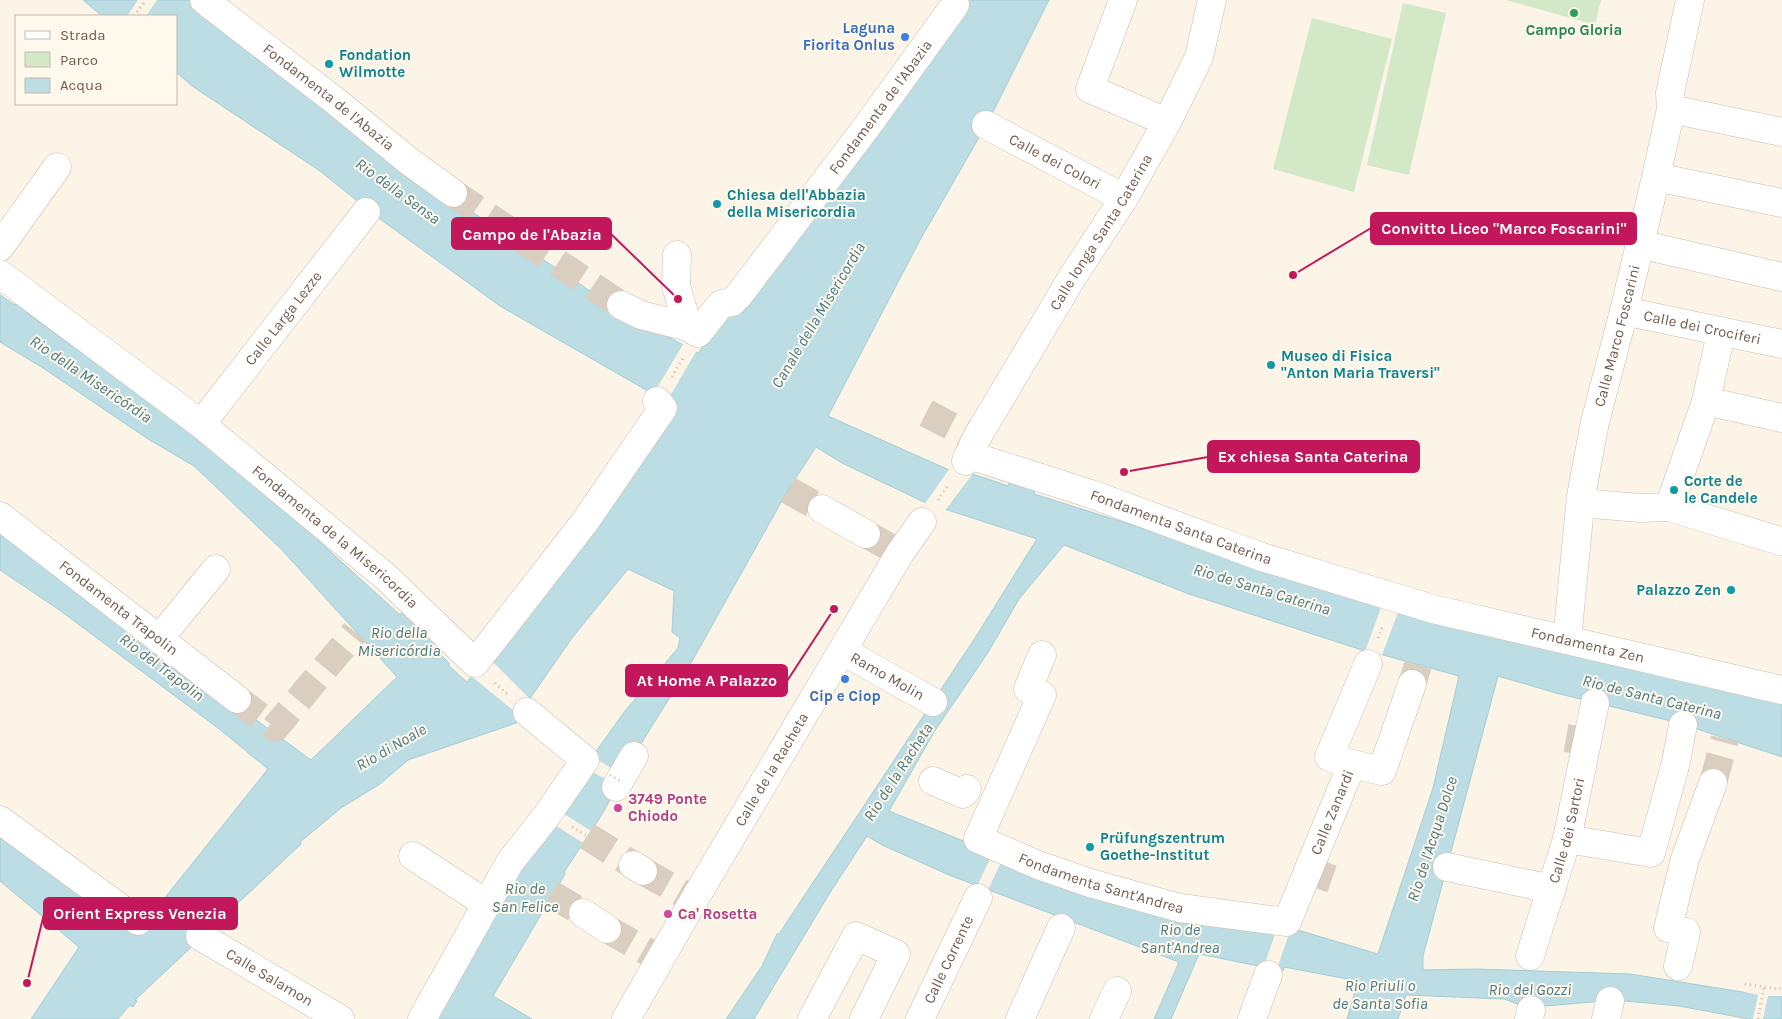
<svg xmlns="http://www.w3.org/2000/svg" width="1782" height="1019" font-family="Karla,sans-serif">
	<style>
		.green { fill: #d3e8c6 }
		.water { fill: #bcdde3; stroke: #a3ccd5; fill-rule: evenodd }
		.pier { fill: #fbf4e7 }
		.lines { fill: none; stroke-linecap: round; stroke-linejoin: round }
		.street-tunnel { stroke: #d9cec0; stroke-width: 28; stroke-dasharray: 28 14; stroke-linecap: butt }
		.street-casing { stroke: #ccbcae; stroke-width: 29 }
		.path { stroke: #d4b7a3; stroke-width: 3; stroke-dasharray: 1 4; stroke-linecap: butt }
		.street { stroke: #fff; stroke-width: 28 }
		.path-bridge { stroke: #d4b7a3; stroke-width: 3; stroke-dasharray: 1 4; stroke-linecap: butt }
		.leisure-dot { fill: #2e9e5b; stroke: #fef8ed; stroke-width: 2 }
		.shop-dot { fill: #3f7fe0; stroke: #fef8ed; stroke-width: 2 }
		.culture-dot { fill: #0f9aa8; stroke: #fef8ed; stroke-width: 2 }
		.hotel-dot { fill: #d1479c; stroke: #fef8ed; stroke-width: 2 }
		.labels { text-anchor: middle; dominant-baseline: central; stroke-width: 4; stroke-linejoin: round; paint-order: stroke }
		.shop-label { font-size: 15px; font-weight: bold; fill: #366cbe; stroke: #fef8ed; text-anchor: end }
		.leisure-label { font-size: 15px; font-weight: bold; fill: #27864d; stroke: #fef8ed }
		.culture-label { font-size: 15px; font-weight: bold; fill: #0d838f; stroke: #fef8ed; text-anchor: start }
		.street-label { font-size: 15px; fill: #735b4d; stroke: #fef8ed }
		.hotel-label { font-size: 15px; font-weight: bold; fill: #b23c85; stroke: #fef8ed; text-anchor: start }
		.water-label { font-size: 16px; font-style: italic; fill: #487a85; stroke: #fef8ed }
		.leader { fill: none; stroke: #c2185b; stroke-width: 2 }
		.callout-dot { fill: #c2185b; stroke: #fef8ed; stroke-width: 2 }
		.callout { fill: #c2185b; stroke: #c2185b; stroke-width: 2 }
		.callout-label { font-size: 16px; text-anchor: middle; font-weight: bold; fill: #fff }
	</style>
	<rect width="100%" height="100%" fill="#fbf4e7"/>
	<path class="green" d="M1506,0h95l-6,25z
		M1403,3l43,10 -37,162 -42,-10z
		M1312,18l80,21 -38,153 -81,-23z"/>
	<path class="water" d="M83,0h110l212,167 212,142 81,44 35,-46 10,6 36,-49 175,-264h95l-61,122 -68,118 -92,176 121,54 24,4 35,12 3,-7 24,7 -1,8 365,115 383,92v56l-103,-34 -123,-30 -58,-17 -75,280v14l53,-1 154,5 138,22h14v23h-33l-70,-13 -64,-6 -81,7 -11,-1 -19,-7 -98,-4 -8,24h-51l11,-38 -74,-14 -1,4 -84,-17 -28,65h-17l25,-57 -230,-87 -67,-30 -15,-9 -36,55 -77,128h-28l36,-53 15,-32h2l196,-296 62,-99 -111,-36 -84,-40 -26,-16 -28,43 -101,180 -45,72 -41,74 -37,56 1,2 -72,122 39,23h-103l163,-262 33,-46 53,-63 2,-10 -8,-6 2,-41 -46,-22 -56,69 -46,66 -1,16 -117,40 -28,24 -39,24 -41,34 1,2 -166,156 2,1 -4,6 -3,-2 -12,14h-87l48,-72 -79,-66v-53l147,92 121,-151 -50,-41 -160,-119 -58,-39v-47l233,180 78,57 86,-83 -115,-127 -88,-84 -46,-27 -105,-71 -43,-26v-47l15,10 3,-2 11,7 -2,3 96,70 86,58 191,174 5,-6 33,30 -6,7 17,17v3l18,16 173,-218 13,-70 -153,-88 -120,-87 -60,-48 -128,-85 -16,-14v-56h-74zM1064,545l125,49 176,57 11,2 83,23 -26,112 -55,166 -87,-26 -320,-84 -82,-33 45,-79 53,-78 32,-55z"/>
	<path class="pier" d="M138,0h19l-11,16h-19z
		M684,343l13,7 -30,51 -15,-5z
		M950,468l24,4 -30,40 -20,-7z
		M1383,602l17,5 -18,48 -6,-2 -12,1z
		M486,655l44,44 -5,21 -55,-45z
		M590,755l34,21 -7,10 -34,-20z
		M555,808l36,23 -8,12 -36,-23z
		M993,853l10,5 -16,34 -11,-4z
		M1279,923l13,2 -16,47 -13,-3z
		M1744,990l38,3v3h-14l-5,23h-10l5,-24 -14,-3z"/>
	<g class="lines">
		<path class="street-tunnel" d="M453,193l168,112
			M926,413l44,23
			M788,490l34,19
			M866,534l34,19
			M1412,684l6,-19
			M237,699l38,29 80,-96
			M1566,738l18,3
			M1713,783l12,-44
			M587,836l46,29
			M643,871l51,29
			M1312,872l20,7
			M551,894l32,19
			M607,929l53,30"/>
		<defs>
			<g id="street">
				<path id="s1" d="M204,0l130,100 76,62 43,31"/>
				<path d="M1123,0l-33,89 77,33"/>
				<path d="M1671,109l111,23"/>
				<path id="s2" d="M986,125l138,73"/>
				<path d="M1656,177l126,26"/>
				<path d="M1639,244l143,33"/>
				<path d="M0,247l57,-80"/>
				<path d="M677,255l-1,31 12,41"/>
				<path id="s3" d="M0,274l201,150 185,153 89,86 109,-140 79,-115 -6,-7"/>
				<path id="s4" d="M621,305l20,10 47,12 10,6 23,-29 11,-2 7,-7 129,-170 87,-120"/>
				<path id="s5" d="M1624,311l158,33"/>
				<path d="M1706,401l76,17"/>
				<path id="s6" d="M201,424l165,-212"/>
				<path id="s7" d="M969,455l122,39 171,63 171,52 349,81"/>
				<path id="s8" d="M966,461l10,-22 97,-163 51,-78 43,-76 32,-65 13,-57"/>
				<path d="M1581,503l59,5 29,-1 111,34"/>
				<path d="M1669,507l37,-106 15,-68"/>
				<path d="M822,509l44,25"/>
				<path id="s9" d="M0,516l237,183"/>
				<path d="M159,639l57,-70"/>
				<path id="s10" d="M1567,640l14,-144 14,-74 29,-111 32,-134 15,-68 -1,-16 20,-93"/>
				<path id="s11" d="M843,651l90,51"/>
				<path id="s12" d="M1042,655l-14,34 14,6 -64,144 60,26 52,18 90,25 107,14 65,-158 -23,-7 39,-93"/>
				<path d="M1352,764l30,7 30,-87"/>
				<path d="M933,781l30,13 4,-5"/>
				<path d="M616,787l18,-31"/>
				<path d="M0,820l138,101"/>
				<path d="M1567,839l84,14 25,-91 7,-37"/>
				<path d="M413,856l74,48"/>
				<path d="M633,865l10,6"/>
				<path d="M1447,867l105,22"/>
				<path d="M583,913l24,16"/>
				<path id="s13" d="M200,936l140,83"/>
				<path id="s14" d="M1530,956l37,-117 28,-136"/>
				<path d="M1678,966l8,-34 -18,-4 17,-69 28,-76"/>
				<path d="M422,1019l88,-157 35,-44 40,-58 -58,-48"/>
				<path id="s15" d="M626,1019l68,-119 206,-347 22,-31"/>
				<path d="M812,1019l44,-83 40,18 -32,65"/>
				<path id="s16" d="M920,1019l58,-121"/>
				<path d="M1020,1019l41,-91"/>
				<path d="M1104,1019l13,-28"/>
				<path d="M1252,1019l16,-44"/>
				<path d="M1529,1019l2,-9"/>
				<path d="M1606,1019l4,-18"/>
			</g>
		</defs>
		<use href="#street" class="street-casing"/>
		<path class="path" d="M134,16l12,-16
			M672,377l11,-19
			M938,500l11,-16
			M1378,638l5,-13
			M495,683l12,11
			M572,827l15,9
			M1745,984l33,5 4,-1
			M1758,1019l6,-32"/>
		<use href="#street" class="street"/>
		<path class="path-bridge" d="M610,775l10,6"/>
	</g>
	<circle class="leisure-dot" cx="1574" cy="13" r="5"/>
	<g class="shop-dot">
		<circle cx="905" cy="37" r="5"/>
		<circle cx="845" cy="679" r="5"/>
	</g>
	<g class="culture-dot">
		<circle cx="329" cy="64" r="5"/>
		<circle cx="717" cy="204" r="5"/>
		<circle cx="1271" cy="365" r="5"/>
		<circle cx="1674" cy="490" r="5"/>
		<circle cx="1731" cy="590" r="5"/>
		<circle cx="1090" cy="847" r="5"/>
	</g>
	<g class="hotel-dot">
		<circle cx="618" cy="808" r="5"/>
		<circle cx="668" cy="914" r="5"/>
	</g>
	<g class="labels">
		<g class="shop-label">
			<text x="895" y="28">Laguna<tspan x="895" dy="17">Fiorita Onlus</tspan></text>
			<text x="845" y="696" text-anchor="middle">Cip e Ciop</text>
		</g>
		<g class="leisure-label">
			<text x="1574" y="30">Campo Gloria</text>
		</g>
		<g class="culture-label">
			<text x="339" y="55">Fondation<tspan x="339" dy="17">Wilmotte</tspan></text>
			<text x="727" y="195">Chiesa dell'Abbazia<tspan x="727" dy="17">della Misericordia</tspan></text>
			<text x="1281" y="356">Museo di Fisica<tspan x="1281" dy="17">"Anton Maria Traversi"</tspan></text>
			<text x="1684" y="481">Corte de<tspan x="1684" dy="17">le Candele</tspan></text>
			<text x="1721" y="590" text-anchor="end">Palazzo Zen</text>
			<text x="1100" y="838">Prüfungszentrum<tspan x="1100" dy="17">Goethe-Institut</tspan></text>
		</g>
		<g class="street-label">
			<text stroke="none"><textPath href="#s1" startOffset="158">Fondamenta de l'Abazia</textPath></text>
			<text stroke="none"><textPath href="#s4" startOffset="376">Fondamenta de l'Abazia</textPath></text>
			<text stroke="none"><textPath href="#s2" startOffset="78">Calle dei Colori</textPath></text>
			<text stroke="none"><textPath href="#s8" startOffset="266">Calle longa Santa Caterina</textPath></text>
			<text stroke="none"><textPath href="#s6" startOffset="134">Calle Larga Lezze</textPath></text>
			<text stroke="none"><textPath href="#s5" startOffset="80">Calle dei Crociferi</textPath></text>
			<text stroke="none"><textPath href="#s10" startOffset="309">Calle Marco Foscarini</textPath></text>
			<text stroke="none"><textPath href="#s7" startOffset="224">Fondamenta Santa Caterina</textPath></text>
			<text stroke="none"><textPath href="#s3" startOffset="426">Fondamenta de la Misericordia</textPath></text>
			<text stroke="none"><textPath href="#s9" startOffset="150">Fondamenta Trapolin</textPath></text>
			<text stroke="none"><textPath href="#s7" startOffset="648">Fondamenta Zen</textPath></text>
			<text stroke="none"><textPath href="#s11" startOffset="51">Ramo Molin</textPath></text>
			<text stroke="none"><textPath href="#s15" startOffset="289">Calle de la Racheta</textPath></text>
			<text stroke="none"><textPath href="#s12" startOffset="650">Calle Zanardi</textPath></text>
			<text stroke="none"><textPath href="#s14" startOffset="131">Calle dei Sartori</textPath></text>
			<text stroke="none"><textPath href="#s12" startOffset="341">Fondamenta Sant'Andrea</textPath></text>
			<text stroke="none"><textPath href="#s16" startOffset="66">Calle Corrente</textPath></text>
			<text stroke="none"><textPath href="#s13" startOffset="81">Calle Salamon</textPath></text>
		</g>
		<g class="hotel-label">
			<text x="628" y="799">3749 Ponte<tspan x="628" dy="17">Chiodo</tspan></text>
			<text x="678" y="914">Ca' Rosetta</text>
		</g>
		<g class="water-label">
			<text transform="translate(398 191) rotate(36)">Rio della Sensa</text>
			<text transform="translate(818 315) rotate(-59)">Canale della Misericordia</text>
			<text transform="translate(91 379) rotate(34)">Rio della Misericórdia</text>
			<text transform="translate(1262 589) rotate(17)">Rio de Santa Caterina</text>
			<text x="399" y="632">Rio della<tspan x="399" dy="18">Misericórdia</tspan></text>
			<text transform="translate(162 667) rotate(37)">Rio del Trapolin</text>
			<text transform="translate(1652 697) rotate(14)">Rio de Santa Caterina</text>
			<text transform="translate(391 747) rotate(-30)">Rio di Noale</text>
			<text transform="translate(898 772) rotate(-57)">Rio de la Racheta</text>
			<text transform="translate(1432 839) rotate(-72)">Rio de l'Acqua Dolce</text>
			<text x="525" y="888">Rio de<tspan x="525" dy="18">San Felice</tspan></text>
			<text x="1180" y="929">Rio de<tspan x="1180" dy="18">Sant'Andrea</tspan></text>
			<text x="1380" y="985">Rio Priuli o<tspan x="1380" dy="18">de Santa Sofia</tspan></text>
			<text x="1530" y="989">Rio del Gozzi</text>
		</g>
	</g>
	<path class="leader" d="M1293 275L1371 228M678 299L611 234M1124 472L1208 457M834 609L787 681M27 983L44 914"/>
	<g class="callout-dot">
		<circle cx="1293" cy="275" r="5"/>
		<circle cx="678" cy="299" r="5"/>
		<circle cx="1124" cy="472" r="5"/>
		<circle cx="834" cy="609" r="5"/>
		<circle cx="27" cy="983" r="5"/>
	</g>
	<g class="callout">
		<rect x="1371" y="213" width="265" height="31" rx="5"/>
		<rect x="452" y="218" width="159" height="31" rx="5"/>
		<rect x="1208" y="441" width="211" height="31" rx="5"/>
		<rect x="626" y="665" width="161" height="31" rx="5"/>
		<rect x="44" y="898" width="193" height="31" rx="5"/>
	</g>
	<g class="callout-label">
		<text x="1504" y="234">Convitto Liceo "Marco Foscarini"</text>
		<text x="532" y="240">Campo de l'Abazia</text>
		<text x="1313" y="462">Ex chiesa Santa Caterina</text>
		<text x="707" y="686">At Home A Palazzo</text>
		<text x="140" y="919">Orient Express Venezia</text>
	</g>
	<rect x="15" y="15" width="162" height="90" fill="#fef8ed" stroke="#c6b9ad"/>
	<rect x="25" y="31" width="25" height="8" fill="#ffffff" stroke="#c6b9ad"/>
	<text x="60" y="40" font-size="15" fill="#735b4d">Strada</text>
	<rect x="25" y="52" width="25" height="15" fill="#d3e8c6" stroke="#c6b9ad"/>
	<text x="60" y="65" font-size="15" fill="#735b4d">Parco</text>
	<rect x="25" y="78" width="25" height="15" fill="#bcdde3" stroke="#c6b9ad"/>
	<text x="60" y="90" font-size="15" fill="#735b4d">Acqua</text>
</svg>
